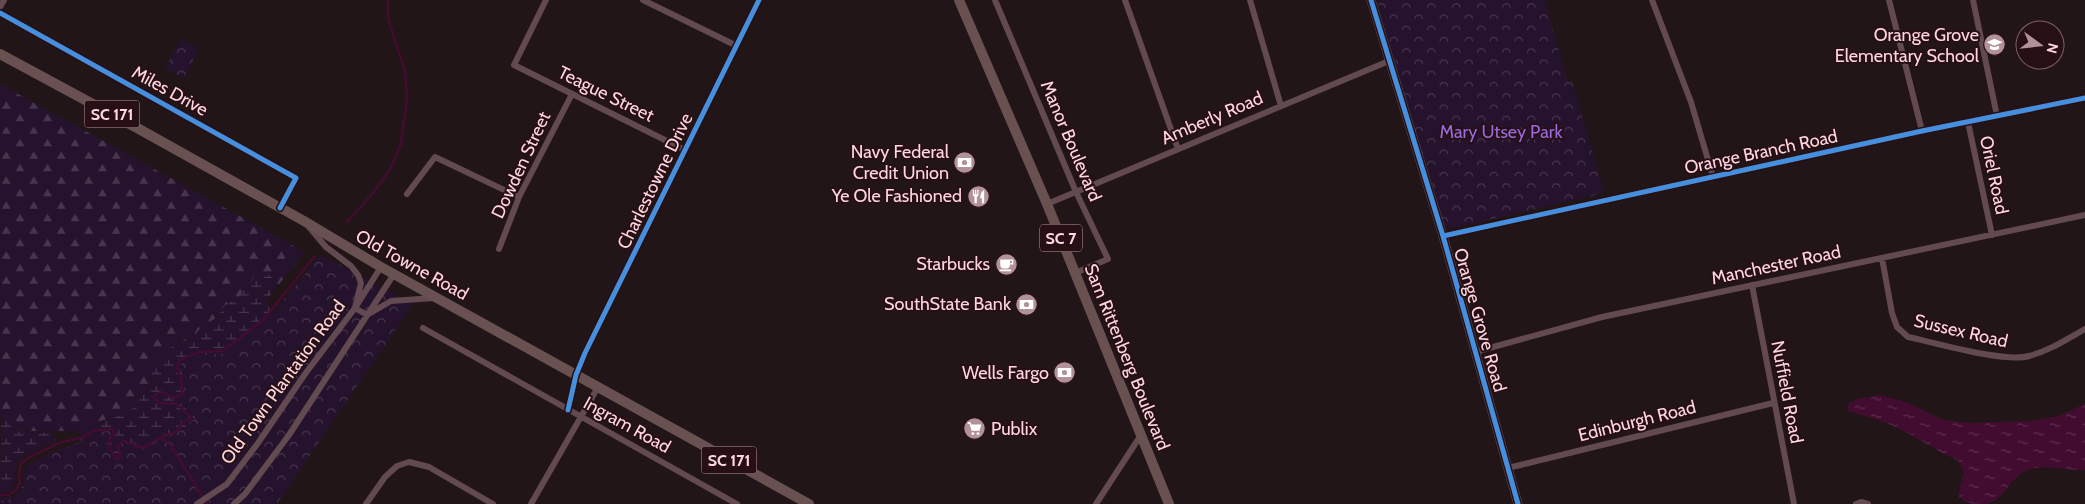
<svg xmlns="http://www.w3.org/2000/svg" width="2085" height="504" font-family="Cabin,sans-serif">
	<style>
		.forest { fill: url(#forest-firs) }
		.wetland { fill: url(#wetland-marsh) }
		.park { fill: url(#park-crowns) }
		.water { fill: url(#water-ripples) }
		.lines { fill: none; stroke-linecap: round; stroke-linejoin: round }
		.stream { stroke: #420c31; stroke-width: 2.5 }
		.minor { stroke: #634a51; stroke-width: 6 }
		.tertiary { stroke: #634a51; stroke-width: 9 }
		.primary { stroke: #695152; stroke-width: 10 }
		.cycleway-casing { stroke: #271014; stroke-width: 8 }
		.cycleway { stroke: #468fdf; stroke-width: 5 }
		.labels { text-anchor: middle; dominant-baseline: central; stroke-width: 4; stroke-linejoin: round; paint-order: stroke }
		.shield { fill: #271014; stroke: #be9ba2; stroke-width: 1 }
		.shield-label { font-size: 16px; font-weight: bold; fill: #ffd6df }
		.poi-label { font-size: 18px; fill: #ffd6df; stroke: #271014; text-anchor: end }
		.street-label { font-size: 18px; fill: #ffd6df; stroke: #271014 }
		.park-label { font-size: 18px; fill: #9a69e1; stroke: #271014 }
	</style>
	<defs>
		<pattern id="forest-firs" width="22" height="20" patternUnits="userSpaceOnUse" patternTransform="scale(1.25)"><rect width="22" height="20" fill="#25132e"/><path d="M5 1l3.5 6h-7zM16 11l3.5 6h-7z" fill="#46354c"/></pattern>
		<pattern id="wetland-marsh" width="20" height="14" patternUnits="userSpaceOnUse" patternTransform="scale(1.25)"><rect width="20" height="14" fill="#25132e"/><path d="M1 5h8M5 5V1M11 12h8M15 12V8" fill="none" stroke="#46354c"/></pattern>
		<pattern id="park-crowns" width="20" height="18" patternUnits="userSpaceOnUse" patternTransform="scale(1.25)"><rect width="20" height="18" fill="#25132e"/><path d="M2 6a3 3 0 1 1 6 0M12 15a3 3 0 1 1 6 0" fill="none" stroke="#46354c"/></pattern>
		<pattern id="water-ripples" width="26" height="14" patternUnits="userSpaceOnUse" patternTransform="scale(1.25)"><rect width="26" height="14" fill="#420c31"/><path d="M2 4q2-2 4 0t4 0M15 11q2-2 4 0t4 0" fill="none" stroke="#5e2f4e"/></pattern>
	</defs>
	<rect width="100%" height="100%" fill="#221518"/>
	<path class="forest" d="M0,84l305,168 -37,46h-30l-13,7 -7,12 -16,9 -9,12 -18,7 -23,28 1,10 -20,25 -14,8 -22,6 -18,9h-66l-13,-15z"/>
	<path class="wetland" d="M266,273l8,6 -6,19 4,22 -77,105 -126,79h-69v-6l15,-2 10,-13 -2,-7 3,-9 6,-4 8,-3 9,-7 32,-11 -2,-11 18,-9 22,-6 14,-8 20,-25 -1,-10 3,-9 13,-15 25,-11 9,-12 16,-9 7,-12 13,-7 17,-22z
		M1,415l9,7 3,9 39,2 4,8 -32,15 -6,6 -4,9 2,9 -5,11 -11,1z"/>
	<path class="park" d="M1377,0h167l24,82 4,-1 32,112 -151,35 -7,-1 -5,-7z
		M181,39l18,10 -15,29 -19,-10z
		M321,255l92,49 -136,200h-277v-4l5,1 17,-7 5,-21 23,-18 25,-9 18,-14 18,-1 1,2 -3,3 -3,9 9,16 8,-3 -4,-12 5,-3 19,7c11,-7 22,-11 33,-17 6,-2 13,-11 20,-15l-16,-16c7,-11 5,-22 0,-34l2,-5 17,-8 26,-1 41,-33z"/>
	<path class="water" d="M1881,395l27,8 35,17 29,3 56,-2 31,-5 26,-12v66c-16,1 -34,-5 -50,-2 -28,4 -27,36 -55,36 -10,0 -14,-1 -21,-7l1,-11 4,-13 -6,-13c-19,-7 -34,-19 -52,-28 -19,-10 -38,-16 -59,-21l2,-8 9,-4z"/>
	<g class="lines">
		<path class="stream" d="M347,222l26,-29 18,-25 10,-25 6,-44 -2,-28 -17,-52v-19
			M160,438l10,6 37,60
			M0,495h9l7,-5 4,-8 -1,-8 2,-10 7,-6 31,-15 24,-6 10,-6 19,-2 3,5 -5,4 -2,7 8,14 5,-2 -4,-12 7,-4 18,7 18,-10 17,-7 5,-8 10,-5 -15,-14 -18,-1 -6,-6 8,-5 12,6 9,-3v-15l-5,-12 3,-8 19,-8 23,-1 9,-6 33,-26 50,-62"/>
		<path class="minor" d="M546,0l-32,65 171,85
			M643,0l94,46
			M995,0l81,192 32,67 -33,14
			M1125,0l53,149
			M1250,0l31,106
			M1652,0l39,102 22,75
			M1889,0l33,131
			M1973,0l24,116
			M0,7l4,-7
			M0,13l296,165 -16,30
			M1968,122l24,113
			M407,194l28,-37 84,40
			M1047,204l342,-143
			M309,227l17,20 25,19 7,9 3,8 -6,25 12,7 24,-14 43,-3
			M1443,236l479,-105 163,-33
			M499,249l20,-52 53,-103
			M1882,258l10,55 5,14 11,10c29,6 96,26 121,19 20,-5 38,-17 56,-27
			M1752,285l42,219
			M423,328l314,176
			M1475,352l127,-35 483,-102
			M568,410l8,-35 9,-22 174,-353
			M1508,468l265,-65
			M197,504l30,-20 31,-41 47,-69 50,-66 26,-41
			M234,504l11,-10 44,-59 105,-161
			M366,504l19,-27 12,-11 12,-4 20,5 64,37
			M531,504l67,-117
			M1096,504l45,-69
			M1856,504l5,-2 7,2"/>
		<path class="tertiary" d="M1371,0l72,236 75,268"/>
		<path class="primary" d="M959,0l88,204 122,300
			M0,54l139,75 165,92 77,46 428,237"/>
		<defs>
			<path id="cycleway" d="M1371,0l72,236 75,268
				M0,13l296,165 -16,30
				M1443,236l479,-105 163,-33
				M568,410l8,-35 9,-22 174,-353"/>
		</defs>
		<use href="#cycleway" class="cycleway-casing"/>
		<use href="#cycleway" class="cycleway"/>
	</g>
	<defs>
		<symbol id="school-disc" viewBox="-11 -11 22 22"><circle r="9.5" fill="#b29299" stroke="#271014"/><path d="M0-5L7-2L0 1L-7-2ZM-4 1L0 2.5L4 1V4Q0 6-4 4Z" fill="#fff"/></symbol>
		<symbol id="bank-disc" viewBox="-11 -11 22 22"><circle r="9.5" fill="#b29299" stroke="#271014"/><path d="M-6-4H6V4H-6ZM0-2.3a2.3 2.3 0 1 0 0 4.6a2.3 2.3 0 1 0 0-4.6Z" fill="#fff"/></symbol>
		<symbol id="restaurant-disc" viewBox="-11 -11 22 22"><circle r="9.5" fill="#b29299" stroke="#271014"/><path d="M-5-6h1v4h1v-4h1v4h1v-4h1v5L-1.5 .5V6h-2V.5L-5-1ZM5-6V6H3V1.5H1.5Q1.5-4 5-6Z" fill="#fff"/></symbol>
		<symbol id="cafe-disc" viewBox="-11 -11 22 22"><circle r="9.5" fill="#b29299" stroke="#271014"/><path d="M-5.5-4.5H6V0H3Q3 3.5 0 3.5H-2.5Q-5.5 3.5-5.5 0ZM3-3.2v2h1.7v-2ZM-6 4.5H4V6H-6Z" fill="#fff"/></symbol>
		<symbol id="supermarket-disc" viewBox="-11 -11 22 22"><circle r="9.5" fill="#b29299" stroke="#271014"/><path d="M-6-5.5h2.5l.6 2H6L4.5 2H-2.5L-4.4-4H-6ZM-1.5 3.2a1.3 1.3 0 1 0 .1 0ZM3 3.2a1.3 1.3 0 1 0 .1 0Z" fill="#fff"/></symbol>
	</defs>
	<g fill-rule="evenodd">
		<use href="#school-disc" x="1982" y="32" width="25" height="25"/>
		<use href="#bank-disc" x="952" y="150" width="25" height="25"/>
		<use href="#restaurant-disc" x="966" y="184" width="25" height="25"/>
		<use href="#cafe-disc" x="994" y="252" width="25" height="25"/>
		<use href="#bank-disc" x="1014" y="292" width="25" height="25"/>
		<use href="#bank-disc" x="1052" y="360" width="25" height="25"/>
		<use href="#supermarket-disc" x="962" y="416" width="25" height="25"/>
	</g>
	<g class="labels">
		<g class="shield">
			<rect x="84.5" y="100.5" width="55" height="27" rx="4"/>
			<rect x="1040" y="224.5" width="42" height="27" rx="4"/>
			<rect x="701.5" y="446.5" width="55" height="27" rx="4"/>
		</g>
		<g class="shield-label">
			<text x="112" y="114">SC 171</text>
			<text x="1061" y="238">SC 7</text>
			<text x="729" y="460">SC 171</text>
		</g>
		<g class="poi-label">
			<text x="1979" y="35">Orange Grove<tspan x="1979" dy="21">Elementary School</tspan></text>
			<text x="949" y="152">Navy Federal<tspan x="949" dy="21">Credit Union</tspan></text>
			<text x="962" y="196">Ye Ole Fashioned</text>
			<text x="990" y="264">Starbucks</text>
			<text x="1011" y="304">SouthState Bank</text>
			<text x="1049" y="373">Wells Fargo</text>
			<text x="991" y="429" text-anchor="start">Publix</text>
		</g>
		<g class="street-label">
			<text transform="translate(170 91) rotate(29)">Miles Drive</text>
			<text transform="translate(606 94) rotate(26)">Teague Street</text>
			<text transform="translate(1212 118) rotate(-23)">Amberly Road</text>
			<text transform="translate(1071 141) rotate(67)">Manor Boulevard</text>
			<text transform="translate(1761 152) rotate(-12)">Orange Branch Road</text>
			<text transform="translate(521 165) rotate(-65)">Dowden Street</text>
			<text transform="translate(1994 175) rotate(78)">Oriel Road</text>
			<text transform="translate(655 181) rotate(-64)">Charlestowne Drive</text>
			<text transform="translate(412 265) rotate(29)">Old Towne Road</text>
			<text transform="translate(1776 265) rotate(-12)">Manchester Road</text>
			<text transform="translate(1480 320) rotate(74)">Orange Grove Road</text>
			<text transform="translate(1961 331) rotate(13)">Sussex Road</text>
			<text transform="translate(1127 357) rotate(68)">Sam Rittenberg Boulevard</text>
			<text transform="translate(283 382) rotate(-54)">Old Town Plantation Road</text>
			<text transform="translate(1787 392) rotate(79)">Nuffield Road</text>
			<text transform="translate(1637 421) rotate(-14)">Edinburgh Road</text>
			<text transform="translate(627 425) rotate(29)">Ingram Road</text>
		</g>
		<g class="park-label">
			<text x="1501" y="132">Mary Utsey Park</text>
		</g>
	</g>
	<g transform="translate(2040 45) rotate(105)"><circle r="24" fill="#271014" stroke="#7d5f65"/>
	<path d="M0-4L9 19L0 12L-9 19Z" fill="#b29299"/>
	<text y="-8" font-size="14" font-weight="bold" text-anchor="middle" fill="#ffd6df">N</text>
	</g>
</svg>
